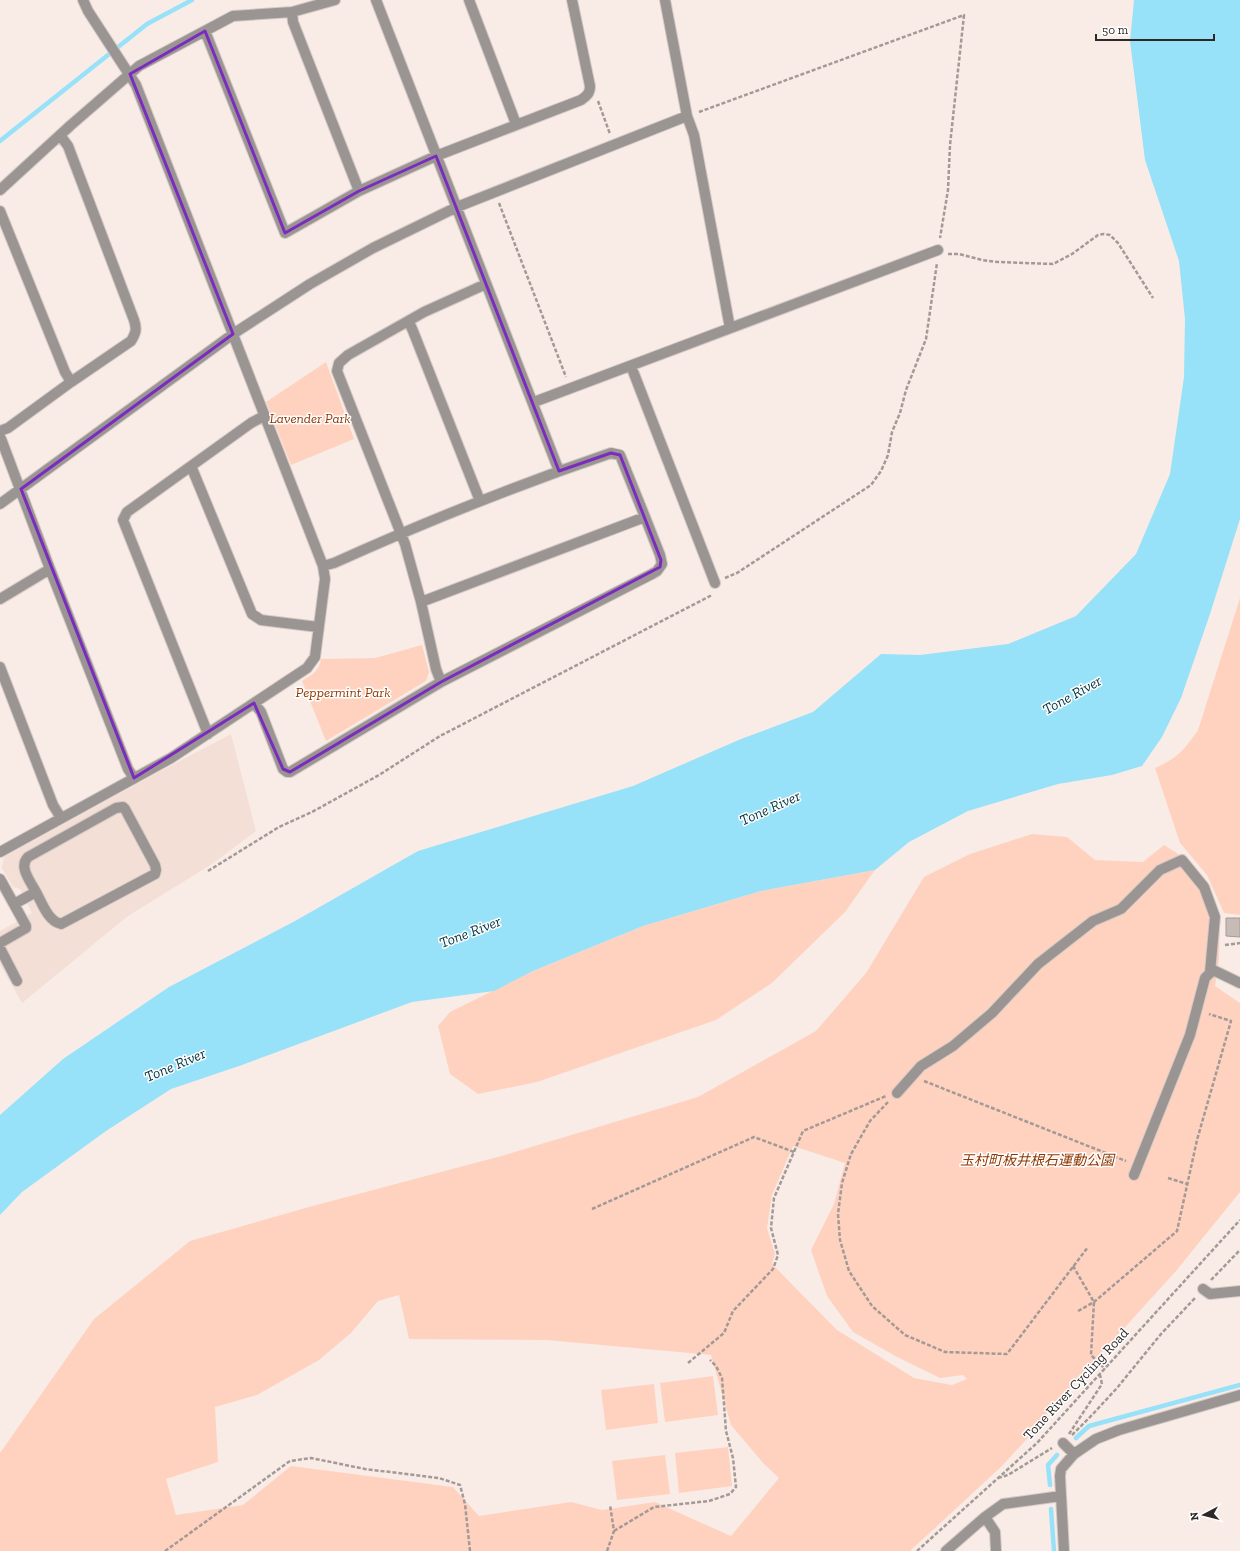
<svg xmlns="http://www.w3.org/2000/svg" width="1240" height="1551" font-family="'Zilla Slab','Noto Sans JP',serif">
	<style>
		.built { fill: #f4dfd6 }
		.green { fill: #ffd2bf; fill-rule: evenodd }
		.water { fill: #97e2f9 }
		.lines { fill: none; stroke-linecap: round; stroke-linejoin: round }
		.stream { stroke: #97e2f9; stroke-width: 4.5 }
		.building { fill: #c7bbb6; stroke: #a79b96 }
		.minor-casing { stroke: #d4c9c4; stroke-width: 12 }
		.path { stroke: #a39996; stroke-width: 2.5; stroke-dasharray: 4 2; stroke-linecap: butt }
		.minor { stroke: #9a9593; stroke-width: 10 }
		.marked { fill: none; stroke: #7b2cbf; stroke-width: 3; stroke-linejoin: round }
		.labels { text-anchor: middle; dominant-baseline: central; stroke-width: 3; stroke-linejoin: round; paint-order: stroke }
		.park-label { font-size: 14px; font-style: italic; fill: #8f3703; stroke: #fff }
		.street-label { font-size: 14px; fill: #2e2927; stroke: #fff }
		.water-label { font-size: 15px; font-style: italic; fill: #02333f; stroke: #fff }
	</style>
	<rect width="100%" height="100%" fill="#f9ece7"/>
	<path class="built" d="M231,734l25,97 -44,33 -84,52 -106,87 -22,-39v-33l32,-18 -12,-24 -7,-2 -11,-19 2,-11 157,-86z"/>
	<path class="green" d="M326,362l28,77 -63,26 -25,-63z
		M1240,598v317l-16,-2 -17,-38 -27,-32 -25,-75c23,-10 29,-18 43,-38z
		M422,645l7,27 -3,9 -100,60 -24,-60c11,-7 17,-10 19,-22l54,-1z
		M1032,834l35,3 28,23 48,2 21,-17 19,12 37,60 -1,43 -4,26 25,17v189l-64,79 -138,152 -1,5 -36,39 -91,84h-910v-98l94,-134 96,-78 119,-34 196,-52 193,-58 118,-66 50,-58 58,-96 46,-23zM793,1146l52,17 -11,41 -23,46 16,46 26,36 44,25 43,21 23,-3 4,4 -15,6 -38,-7 -77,-48 -65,-66 3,-10 -8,-26 5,-33zM399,1295l10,44 138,1 164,15 20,70 32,38 16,15 -48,58 -76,-34 -53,8 -31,-8 -92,14 -26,-29 -162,-21 -48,39 -67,10 -10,-36 52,-17 -3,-55 42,-12 62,-35 32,-27 27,-32z
		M875,870l-30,42 -73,71 -56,37 -179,62 -59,12 -28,-20 -12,-48 12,-14 83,-41 110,-45 118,-35z
		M713,1376l5,39 -53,7 -5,-39z
		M654,1384l4,39 -52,7 -5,-40z
		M728,1447l4,39 -53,7 -4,-40z
		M665,1455l5,39 -53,6 -5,-39z"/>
	<path class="water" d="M1134,0h106v519l-30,95 -29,84 -19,39 -20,29 -30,9 -54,9 -90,27 -59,31 -34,28 -114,21 -118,35 -110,45 -39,20 -82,11 -170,63 -71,24 -65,42 -84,61 -22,23v-100l63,-56 106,-72 126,-66 123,-70 215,-65 108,-47 72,-27 68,-58 39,1 88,-11 68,-28 60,-62 34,-80 14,-97 1,-58 -6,-58 -34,-101 -15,-119z"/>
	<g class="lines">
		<path class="stream" d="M0,141l147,-117 45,-24
			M1076,1438l13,-12 151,-41
			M1050,1485l-2,-20 9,-10
			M1051,1509l3,42"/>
	</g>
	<path class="building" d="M1226,918h14v19l-14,-1z"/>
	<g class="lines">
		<defs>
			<path id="minor" d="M376,0l183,471
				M469,0l47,124
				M665,0l22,116 7,19 36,193
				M292,12l1,10 66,169
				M205,31l80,202 74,-42 77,-35 145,-56c6,-4 9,-7 9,-14l-18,-86
				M0,190l71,-65 68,-59 94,-50 59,-4 43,-12
				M0,211l65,161 6,10
				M409,322l4,9 67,170
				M631,366l84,217
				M534,402l404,-152
				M0,431l8,-3 63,-46 60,-41c5,-8 6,-12 3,-21l-66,-174 -8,-11
				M0,436l50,133 78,200 6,9
				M191,466l61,148 9,6 57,7
				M0,504l233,-170 77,-50 63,-36 84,-41 230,-91
				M0,599l50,-30
				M421,602l224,-85
				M0,667l53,138 8,13
				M441,682l-5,-13 -15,-67 -16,-58 -68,-173 2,-8 9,-8 76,-43 62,-28
				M254,703l7,9 22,57 4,3h3l151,-90 211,-108 5,-3 5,-7 -2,-9 -15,-38 -25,-62 -9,-2c-94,32 -186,69 -277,110l-11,3
				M208,734l-85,-214 4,-8 124,-89 13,-7
				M0,852l171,-94 136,-90 8,-11 10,-78 -2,-13 -187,-481 -48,-74 -5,-11
				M0,879l26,47v2l-26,15
				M14,904l22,-12c6,11 12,29 25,32l94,-50 1,-4 -1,-5 -30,-56 -2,-2 -7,1 -88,49c-10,10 3,25 8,35
				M0,948l17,33
				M897,1093l24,-27 32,-20 39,-33 46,-49 55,-43 28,-12 39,-39 22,-10 22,27 11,30 -5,55
				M1134,1175l56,-140 15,-57 8,-8 27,13
				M1203,1289l7,5 30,-3
				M1063,1443l11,11
				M985,1517l10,15 1,19
				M946,1551l39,-34 18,-13 58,-8
				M1064,1551l-4,-75 1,-7 13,-15 22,-15 23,-9 121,-35"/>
		</defs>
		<use href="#minor" class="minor-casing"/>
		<path class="path" d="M598,101l12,33
			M699,112l265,-97 -14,130 -2,45 -8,48
			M499,203l67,174
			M948,254h11l23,6 16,2 55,2 19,-10 26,-19 6,-1 6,1 8,8 35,55
			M725,578l12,-5 134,-88 10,-14 7,-16 4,-23 8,-19 6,-23 20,-51 11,-76
			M208,871l71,-44 33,-15 67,-37 61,-39 272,-141
			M1225,945l15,-2
			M924,1081l202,80
			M888,1102l-18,19 -19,33 -9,29 -4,31 2,26 9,31 23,35 33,29 40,17 62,2 81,-107
			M1168,1178l19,6
			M592,1209l162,-72 40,15
			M1073,1266l21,36 -3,53 14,14
			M1211,1280l29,-30
			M1078,1311l16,-9 83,-71 20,-91 34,-119 -22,-7
			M688,1363l36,-30 9,-22 40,-42 5,-14 -7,-27 3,-30 29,-67 83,-35
			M1069,1434l33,-50 -2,-9
			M1072,1435l20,-20 25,-27 44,-54 35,-37
			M998,1478l10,-3 44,-27
			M614,1531l40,-24 55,-6 21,-7 6,-7 -3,-29 -7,-27 -4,-53 -6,-12 -6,-6
			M165,1551l125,-90 21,-3 54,11 74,9 21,7 5,19 5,47
			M607,1551l7,-20 -4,-26
			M917,1551l120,-108 203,-223"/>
		<use href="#minor" class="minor"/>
	</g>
	<path class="marked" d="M205,31l80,202 74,-42 77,-35 123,315 52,-18 9,2 41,105 -1,7 -219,115 -151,90 -7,-3 -29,-66 -120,75 -113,-289 212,-155 -103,-260z"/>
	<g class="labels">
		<g class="park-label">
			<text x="310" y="418">Lavender Park</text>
			<text x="343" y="692">Peppermint Park</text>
			<text x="1037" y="1160">玉村町板井根石運動公園</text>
		</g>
		<g class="street-label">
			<text transform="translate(1076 1384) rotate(-47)">Tone River Cycling Road</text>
		</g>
		<g class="water-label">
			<text transform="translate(1072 695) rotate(-29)">Tone River</text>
			<text transform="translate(770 808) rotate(-24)">Tone River</text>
			<text transform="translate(470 932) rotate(-21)">Tone River</text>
			<text transform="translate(175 1065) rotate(-23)">Tone River</text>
		</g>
	</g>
	<g transform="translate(1204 1515) rotate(263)" stroke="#ffffff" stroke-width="3" paint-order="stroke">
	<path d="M0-3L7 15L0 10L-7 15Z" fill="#2e2927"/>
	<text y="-6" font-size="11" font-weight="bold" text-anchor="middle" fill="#2e2927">N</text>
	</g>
	<path d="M1096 34v6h118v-6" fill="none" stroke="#2e2927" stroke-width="2"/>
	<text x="1102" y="34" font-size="12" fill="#2e2927" stroke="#ffffff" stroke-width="3" paint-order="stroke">50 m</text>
</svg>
